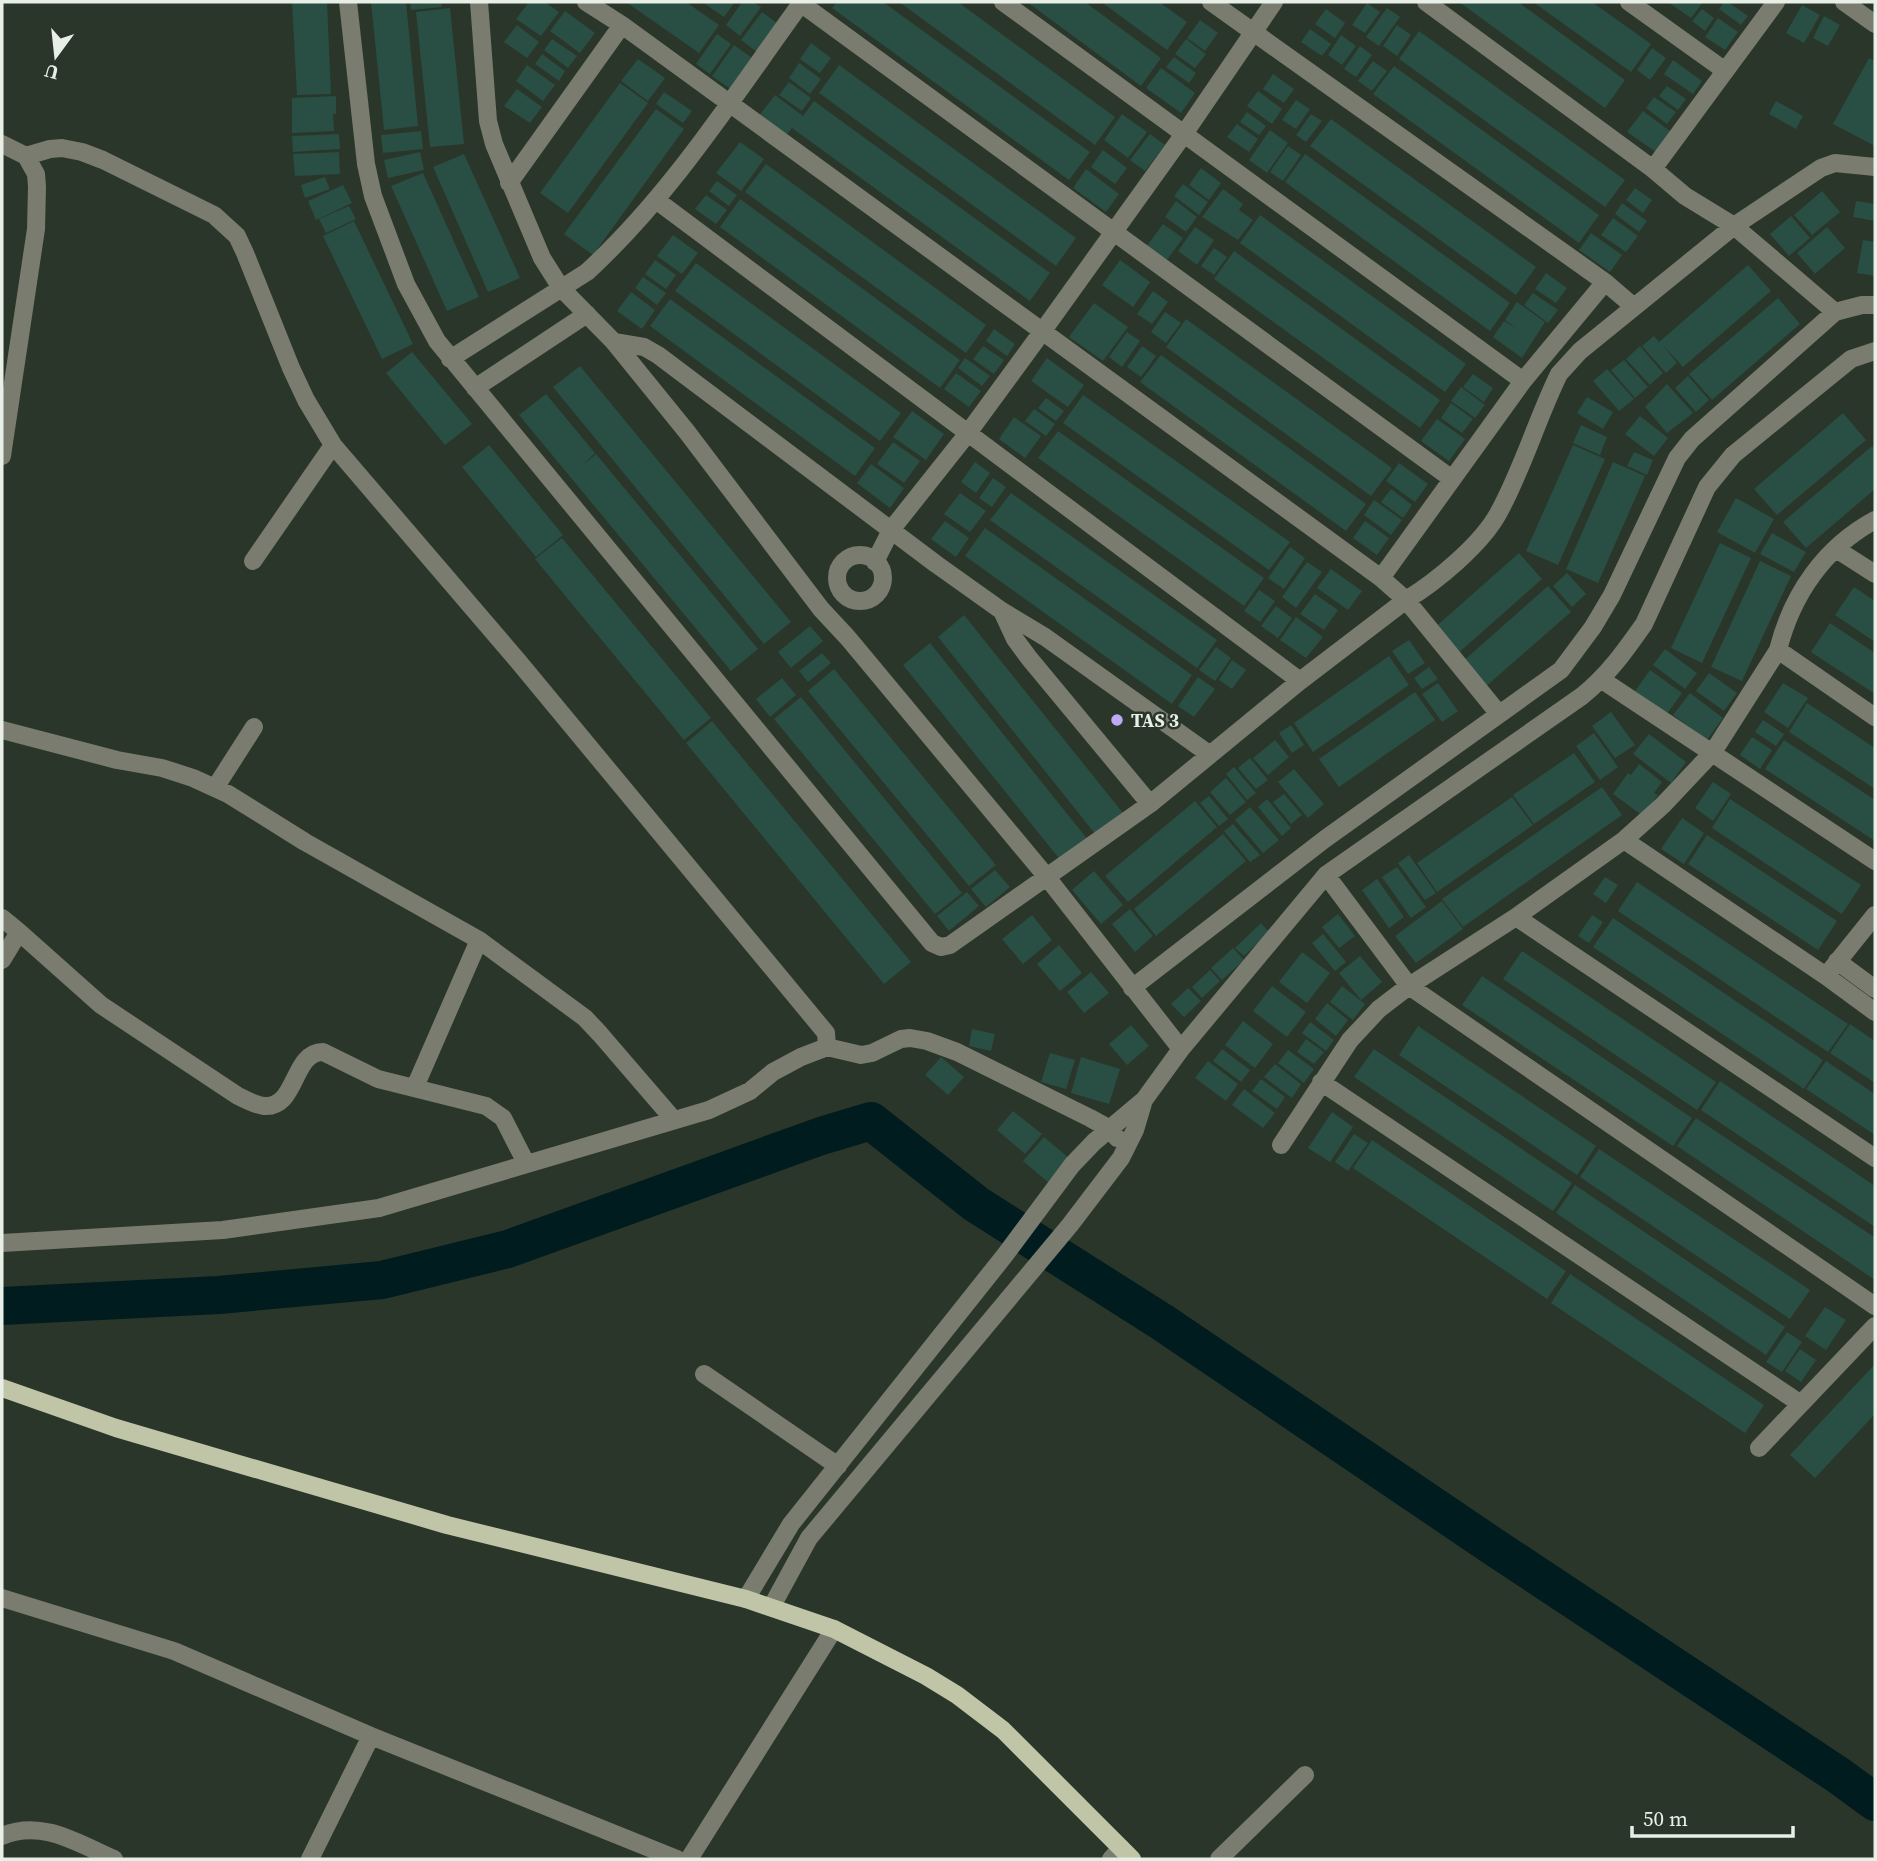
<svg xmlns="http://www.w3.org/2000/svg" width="1877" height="1861" font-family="'Source Serif 4',serif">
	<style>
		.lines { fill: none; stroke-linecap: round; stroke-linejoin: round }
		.river { stroke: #001c1f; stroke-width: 38 }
		.building { fill: #294e44 }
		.minor { stroke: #797c6e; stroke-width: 18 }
		.major { stroke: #c0c5a8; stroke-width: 18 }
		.poi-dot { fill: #bea9f4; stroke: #2a3629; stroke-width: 2.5 }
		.labels { text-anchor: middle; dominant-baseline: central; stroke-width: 5; stroke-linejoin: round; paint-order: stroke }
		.poi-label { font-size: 19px; font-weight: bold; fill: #e7efe7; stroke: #2a3629; text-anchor: start }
	</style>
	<rect width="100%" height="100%" fill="#2a3629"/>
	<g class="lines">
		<path class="river" d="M2,1306l217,-11 163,-15 126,-31 313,-113 50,-15 105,83 186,118 329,223 347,230 37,27"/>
	</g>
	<path class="building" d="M292,2h35l4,92 -34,1z
		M371,2h35l12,124 -34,4z
		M410,2h31l1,5 -31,3z
		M529,2h16l14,10 -18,24 -25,-17z
		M626,2h60l33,23 -20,28z
		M702,2h33l-11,15z
		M742,2h11l8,5 -21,29 -14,-11z
		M837,2h46l207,150 -21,28 -237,-172z
		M899,2h59l157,115 -20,28z
		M1027,2h58l76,56 -20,28z
		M1101,2h58l28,20 -20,28z
		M1459,2h59l107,78 -20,28z
		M1533,2h59l59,42 -20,28z
		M1668,2h35l-12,16z
		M1724,2h4l20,14 -7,9 -22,-16z
		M1367,3l13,9 -15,21 -13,-8z
		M1802,5l18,10 -16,28 -18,-10z
		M450,8l14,136 -34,3 -14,-135z
		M1387,8l13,9 -21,29 -13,-9z
		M1326,9l19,14 -10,15 -20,-14z
		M1702,9l12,9 -9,13 -13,-10z
		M565,11l30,22 -15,20 -30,-22z
		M762,12l19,14 -20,29 -20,-15z
		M1824,16l16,9 -12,21 -15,-8z
		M1718,18l20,14 -13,18 -20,-13z
		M1200,20l18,13 -13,18 -18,-13z
		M517,25l22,17 -12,16 -23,-16z
		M1397,25l14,10 -14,21 -14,-10z
		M1310,29l21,15 -9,12 -21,-14z
		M1419,31l206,149 -20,27 -206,-148z
		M717,34l14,10 -21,30 -14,-10z
		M1341,35l15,11 -14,19 -14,-10z
		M552,39l25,17 -9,12 -24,-18z
		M1186,39l20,15 -11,14 -20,-14z
		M811,43l20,15 -11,15 -20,-14z
		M734,45l21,15 -22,31 -21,-15z
		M1360,46l12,9 -16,22 -12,-8z
		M1652,48l14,10 -16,22 -13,-10z
		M542,54l23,17 -6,10 -24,-17z
		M1174,57l22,16 -7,10 -23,-16z
		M1869,58l6,3v85l-42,-22z
		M638,59l27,19 -17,23 -27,-20z
		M1673,60l29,21 -9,13 -29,-20z
		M1373,61l14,10 -15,20 -14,-10z
		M799,63l22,16 -11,15 -21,-16z
		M527,65l28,20 -12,16 -27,-20z
		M839,65l237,173 -20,28 -237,-173z
		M1394,66l205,149 -20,28 -206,-149z
		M1161,68l34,25 -14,20 -35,-25z
		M1273,74l21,15 -10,14 -21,-14z
		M789,82l22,16 -9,13 -23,-16z
		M620,83l28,20 -80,110 -28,-20z
		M1667,86l19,13 -8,11 -19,-14z
		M517,89l25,18 -12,16 -26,-17z
		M1258,91l24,18 -10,15 -25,-18z
		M664,92l28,19 -9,12 -27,-19z
		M775,95l28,21 11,-15 236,172 -20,28 -238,-173 -7,9 -27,-20z
		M336,96v18h-3l1,17 -42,2v-35z
		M1654,97l22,15 -9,12 -21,-16z
		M1296,100l14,9 -14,20 -14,-9z
		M1776,101l27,15 -7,13 -27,-15z
		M656,109l28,20 -91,126 -29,-21z
		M1643,111l27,20 -14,21 -29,-20z
		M1247,112l19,14 -7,9 -19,-13z
		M1122,114l25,18 -19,26 -24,-18z
		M1311,114l11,7 -16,21 -10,-7z
		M1331,119l205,148 -20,28 -206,-149z
		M1237,124l21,15 -9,13 -22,-15z
		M1270,130l18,13 -21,30 -18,-13z
		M421,131l2,18 -40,4 -2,-18z
		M339,134l1,15 -47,3 -1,-16z
		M1150,134l15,11 -20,26 -15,-11z
		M740,142l24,17 -23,32 -25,-18z
		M1288,146l13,9 -18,26 -13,-9z
		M1103,150l24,18 -12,16 -24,-17z
		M339,152l1,22 -45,2 -2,-22z
		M420,152l4,18 -36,8 -4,-18z
		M464,154l56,124 -32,14 -55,-125z
		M1305,154l205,149 -20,28 -205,-149z
		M766,164l220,161 -20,28 -221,-161z
		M1201,168l20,15 -12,17 -20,-15z
		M1086,169l33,25 -13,18 -33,-24z
		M423,173l56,124 -32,14 -56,-125z
		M325,177l5,12 -25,9 -4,-13z
		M717,181l20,14 -8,11 -20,-15z
		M1183,184l25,18 -9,13 -25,-19z
		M343,185l9,18 -36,17 -8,-19z
		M1635,188l17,12 -9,13 -17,-13z
		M1223,189l20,15 -4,6 14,10 -15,20 -36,-23z
		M1822,191l18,21 -28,23 -18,-20z
		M706,195l21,15 -11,14 -21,-15z
		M740,199l220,161 -20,28 -220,-161z
		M1176,201l21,16 -11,15 -21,-15z
		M1856,201l19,3v17l-22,-4z
		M1622,203l25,18 -8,11 -24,-18z
		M349,206l7,13 -30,14 -7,-14z
		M1260,215l206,149 -21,28 -205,-149z
		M1791,216l19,22 -21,18 -19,-22z
		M1613,218l25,18 -12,16 -25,-17z
		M354,221l59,123 -31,15 -59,-123z
		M1163,224l20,14 -17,23 -20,-14z
		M1195,227l19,13 -17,25 -19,-14z
		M1827,227l18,21 -30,26 -18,-21z
		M1591,233l31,22 -12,17 -31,-22z
		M673,235l25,18 -16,21 -25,-18z
		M1863,240l12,2v34l-18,-3z
		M1214,248l13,9 -13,18 -13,-9z
		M1234,251l206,149 -20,28 -206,-149z
		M655,260l21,15 -10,14 -21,-15z
		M1120,260l30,22 -17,25 -31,-22z
		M696,263l205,150 -21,28 -205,-150z
		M1748,265l23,26 -88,76 -21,-23 15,19 -11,10 -24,-27 12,-10 5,6z
		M1546,273l21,15 -11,15 -21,-14z
		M643,277l23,16 -9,12 -22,-17z
		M1153,291l15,11 -16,22 -15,-10z
		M631,292l24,18 -13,19 -25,-18z
		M1533,293l25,17 -10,13 -24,-18z
		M1778,298l22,26 -88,76 -23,-26z
		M670,299l205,149 -20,28 -205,-150z
		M1517,302l28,20 -23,36 -29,-21 11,-16 12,7 -11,-8z
		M1094,303l34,24 -25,34 -34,-24z
		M1165,312l16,11 -15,20 -15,-11z
		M1186,319l206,149 -21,28 -205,-149z
		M994,329l21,15 -8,12 -21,-15z
		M1127,332l13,9 -18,26 -13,-10z
		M983,346l21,14 -10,14 -21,-15z
		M1142,346l14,10 -15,21 -14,-10z
		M1640,346l23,27 -13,12 -24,-26z
		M412,352l60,72 -27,21 -59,-72z
		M1161,355l205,149 -20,27 -206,-149z
		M965,358l25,18 -8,10 -24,-18z
		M1047,358l37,27 -16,22 -37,-26z
		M1624,360l24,27 -13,11 -24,-28z
		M580,366l211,256 -27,22 -211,-257z
		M1607,369l27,30 -15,12 -26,-30z
		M956,373l25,18 -12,16 -25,-18z
		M1473,374l20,14 -9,14 -21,-15z
		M1688,376l21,24 -13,12 -21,-24z
		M1667,384l26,29 -26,20 -22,-26z
		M1461,387l24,18 -10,13 -24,-17z
		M546,394l49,59 -13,13 14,-12 162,195 -27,22 -212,-256z
		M1083,395l207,147 -21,28 -206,-147z
		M1587,397l26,15 -10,17 -26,-16z
		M1046,398l18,13 -8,10 -18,-13z
		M1451,403l22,16 -11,14 -21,-15z
		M1034,409l21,15 -9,12 -21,-15z
		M912,411l32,23 -18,26 -33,-23z
		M1843,413l23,27 -89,75 -23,-26z
		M1640,416l28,22 -14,18 -29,-22z
		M1014,417l27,19 -16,22 -26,-19z
		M1437,419l28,20 -16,22 -28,-20z
		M1581,425l26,12 -7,18 -27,-12z
		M1058,431l206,147 -20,28 -206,-148z
		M893,442l27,19 -16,22 -27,-19z
		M489,445l74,90 -27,22 -74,-90z
		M1573,445l32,14 -47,106 -32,-14z
		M1872,446l3,4v39l-69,59 -23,-26z
		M1634,452l19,8 -6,15 -20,-9z
		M975,462l15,11 -14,20 -15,-11z
		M1613,462l32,14 -47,107 -32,-14z
		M1399,463l29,21 -13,18 -29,-21z
		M871,464l33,24 -14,20 -33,-25z
		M993,478l13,9 -14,20 -13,-9z
		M1391,489l21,16 -9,13 -22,-16z
		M960,493l26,18 -16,21 -26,-18z
		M1011,493l206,147 -20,28 -207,-148z
		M1736,498l38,21 -19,34 -38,-21z
		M1374,500l28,20 -11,15 -27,-20z
		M945,521l24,17 -13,19 -25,-18z
		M1365,521l24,17 -12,17 -24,-17z
		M985,528l207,147 -20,29 -207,-148z
		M1772,533l34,19 -12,20 -34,-18z
		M562,538l149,180 -27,22 -149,-181z
		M1720,543l31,15 -49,105 -31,-15z
		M1290,547l15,11 -21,31 -16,-11z
		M1519,553l23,26 -87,77 -23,-26z
		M1760,561l31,15 -49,105 -31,-14z
		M1307,562l15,10 -26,36 -14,-11z
		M1331,569l31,22 -14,19 -31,-22z
		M1567,573l19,21 -14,13 -19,-21z
		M1548,586l23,26 -87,76 -23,-25z
		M1854,587l21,14v41l-40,-27z
		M1259,590l16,11 -15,21 -16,-11z
		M1315,594l23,16 -14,20 -24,-16z
		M1276,606l16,12 -14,20 -17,-12z
		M964,615l159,198 -27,22 -158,-198z
		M1296,617l27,20 -17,21 -26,-18z
		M1830,623l45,30v41l-64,-42z
		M810,626l13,15 -32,27 -13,-16z
		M1409,640l16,23 -17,11 -16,-23z
		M930,643l159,198 -27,21 -159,-197z
		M1216,647l15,11 -16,23 -16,-11z
		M1665,649l32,24 -12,16 -32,-24z
		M822,653l9,10 -23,19 -9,-11z
		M1389,656l20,29 -96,67 -19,-29z
		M1232,660l14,10 -14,19 -13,-9z
		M1429,667l9,12 -16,10 -8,-11z
		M834,669l162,196 -27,21 -161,-195z
		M1650,670l32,23 -15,21 -32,-23z
		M1709,673l28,20 -13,18 -28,-20z
		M1198,677l17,12 -21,28 -16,-11z
		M782,678l14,17 -26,22 -14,-18z
		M1438,683l20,28 -16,11 -20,-28z
		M1783,683l25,15 -20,30 -24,-16z
		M1415,692l20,28 -96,67 -20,-28z
		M1690,693l33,25 -16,22 -34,-25z
		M801,697l161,196 -27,21 -161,-195z
		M1807,703l68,45v41l-86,-57z
		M1611,712l24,33 -20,13 -23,-32z
		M1763,720l21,14 -8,12 -21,-14z
		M712,721l199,241 -27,22 -198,-241z
		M1291,725l13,20 -12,8 -13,-20z
		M1594,733l24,34 -18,13 -24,-34z
		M1649,734l37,28 -15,21 -38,-29z
		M1752,737l20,13 -12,19 -20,-14z
		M1275,740l14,17 -21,18 -15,-17z
		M1784,740l91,60v41l-110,-72z
		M1574,753l21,29 -61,42 -21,-29z
		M1250,758l18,22 -12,9 -18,-21z
		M1639,764l23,18 -8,11 4,2 -15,21 -30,-22 15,-21 3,2z
		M1234,767l22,26 -9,7 -21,-26z
		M1294,769l30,35 -16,14 -30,-36z
		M1226,778l20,24 -16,13 -20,-23z
		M1713,782l18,12 -18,27 -18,-13z
		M1602,787l20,28 -159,112 -21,-28z
		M1284,794l18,21 -11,9 -18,-22z
		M1209,796l19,23 -9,7 -19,-23z
		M1512,797l21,28 -96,67 -20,-29z
		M1267,799l24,29 -9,8 -24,-29z
		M1730,799l131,86 -19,29 -130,-86z
		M1195,801l22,26 -89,75 -23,-26z
		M1250,807l29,33 -16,13 -28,-33z
		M1682,818l22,15 -20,31 -23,-15z
		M1233,824l27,31 -10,7 -26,-31z
		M1223,834l23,27 -90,75 -22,-27z
		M1707,835l130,86 -19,29 -130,-86z
		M1409,855l27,38 -11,7 -27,-37z
		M1397,867l29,40 -15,11 -29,-41z
		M995,870l15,17 -24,20 -15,-18z
		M1094,871l29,34 -22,19 -29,-34z
		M1605,877l13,8 -12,18 -13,-9z
		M1377,879l27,38 -15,11 -27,-38z
		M1637,882l211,142 -20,28 -210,-141z
		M967,892l12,14 -30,25 -12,-15z
		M1442,901l21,28 -47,34 -21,-27z
		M1130,909l23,27 -18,16 -23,-28z
		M1338,914l17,22 -16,12 -17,-21z
		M1032,915l20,25 -29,24 -21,-25z
		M1592,915l11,7 -14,21 -11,-7z
		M1613,918l210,142 -19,29 -211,-142z
		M1261,923l8,9 -25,24 -9,-8z
		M1323,934l23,28 -11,9 -23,-28z
		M1059,945l23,28 -22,18 -23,-27z
		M1233,948l11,12 -22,20 -11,-12z
		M1522,951l194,131 -19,28 -194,-131z
		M1302,952l28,21 -23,30 -28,-21z
		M1360,956l22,26 -21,18 -22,-27z
		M1210,970l10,11 -18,17 -10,-11z
		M1091,972l18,21 -25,20 -17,-21z
		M1482,976l210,142 -19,28 -211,-141z
		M1272,986l34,26 -19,25 -34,-26z
		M1342,986l23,18 -12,16 -23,-18z
		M1188,988l13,13 -17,16 -13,-13z
		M1327,1003l21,17 -12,16 -21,-17z
		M1243,1021l30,23 -18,24 -30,-23z
		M1310,1022l24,18 -8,11 -24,-18z
		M1850,1024l25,17v42l-45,-30z
		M1131,1025l18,21 -22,19 -18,-21z
		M1418,1026l178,120 -19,29 -178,-120z
		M972,1029l23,5 -4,17 -22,-5z
		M1306,1039l18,13 -10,12 -17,-12z
		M1222,1049l28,21 -9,12 -28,-21z
		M1374,1049l198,134 -19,28 -199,-134z
		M1288,1050l26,19 -10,14 -26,-20z
		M1050,1053l25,7 -9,29 -25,-7z
		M941,1057l23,20 -16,18 -23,-20z
		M1081,1057l39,12 -11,35 -38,-11z
		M1208,1061l30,23 -12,17 -31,-23z
		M1826,1061l49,33v41l-69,-46z
		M1275,1064l26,20 -9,14 -28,-21z
		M1261,1079l24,18 -8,12 -25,-18z
		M1720,1081l155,105v41l-174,-117z
		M1244,1089l31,24 -12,15 -31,-23z
		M1013,1111l29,23 -17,20 -28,-24z
		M1332,1112l21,15 -23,35 -22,-14z
		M1696,1118l178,119 1,43 -198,-134z
		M1354,1134l14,9 -20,28 -13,-9z
		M1044,1137l26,22 -21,24 -26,-22z
		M1372,1140l194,131 -19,28 -194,-131z
		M1599,1149l211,141 -20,29 -210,-142z
		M1575,1185l210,142 -19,28 -210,-142z
		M1570,1274l194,131 -19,28 -194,-130z
		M1825,1307l21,13 -20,30 -21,-14z
		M1787,1332l15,10 -20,30 -16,-10z
		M1800,1349l16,11 -15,22 -16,-11z
		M1875,1364v50l-60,64 -25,-23z"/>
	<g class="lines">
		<path class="minor" d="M348,2l18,162 7,32 33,88 31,57 495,602 9,4 9,-2 200,-141 150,-123 106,-81c30,-18 76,-56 93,-88 24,-44 38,-93 60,-138l21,-23 154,-125 87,-58 14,-5 40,4
			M479,2l9,119 6,23 48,114 19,30 53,54 73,90 134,177 27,29 198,238 135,173
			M586,2l36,23 759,553 25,22 93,114
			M799,2l653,477
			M1003,2l520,379
			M1211,2l394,280 -82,99 -142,197
			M1426,2l227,167 32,27 49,30 101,86
			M1629,2l95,68
			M1844,2l31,22
			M2,144l24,12 10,18 1,13 -1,42 -34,227
			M1653,169l123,-167
			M509,183l113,-158
			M656,200l644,481
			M1605,282l28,24
			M614,342l30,5 14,8 278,209 66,47 43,26 164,117
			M450,359l137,-87c85,-78 148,-178 215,-270
			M475,388l112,-74
			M1836,549l39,25
			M837 578a23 23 0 1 1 46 0a23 23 0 1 1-46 0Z
			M253,561l80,-116
			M875,562l16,-32 77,-97 74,-101 142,-198 90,-132
			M1002,611l13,28 14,19 121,146
			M1778,650l97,67
			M1602,680l273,181
			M2,730l115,30 45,8 31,10 35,16 77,48 174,98 106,78 15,16 74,86
			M215,788l39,-61
			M1624,840l202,136 49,36
			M1326,875l83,111 466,320
			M1516,917l359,241
			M2,918l17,14 -17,28
			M19,932l82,73 137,91c8,4 17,9 26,10 33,3 28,-54 59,-54l55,27 108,27 17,12 23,45
			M1837,961l38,28
			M1826,976l49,-61
			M1132,988l193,-149 236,-169 32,-43 19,-32 65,-137 15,-19 143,-127 27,-7h13
			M827,1047l34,8 11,-2 29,-14 9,-1 17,3 30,11 133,66 20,11 7,9
			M1321,1082l480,322
			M415,1087l64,-147
			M1281,1145l69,-105 29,-31 30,-23 107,-69 108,-77 39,-35 50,-53 65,-102c14,-56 47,-103 97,-130
			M2,1243l221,-13 156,-22 330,-98 41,-19 23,-19 28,-15 26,-10 -1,-14 -308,-372 -185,-216 -27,-45 -15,-32 -46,-115 -8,-17 -23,-21 -111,-55 -21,-8 -20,-4 -12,1 -24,7
			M704,1374l134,92
			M1759,1448l116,-122
			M2,1598l172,53 197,85 306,123
			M746,1599l45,-75 214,-269 67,-90 22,-23 50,-42 37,-51 145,-174 256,-179c26,-21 43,-45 62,-72l63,-137 26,-32 118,-96 24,-8
			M772,1606l37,-68 261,-313 51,-67 14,-28 9,-30
			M2,1836c40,-17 75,7 112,23
			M310,1859l61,-123
			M689,1859l145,-230
			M1111,1859l10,-11
			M1219,1859l86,-84"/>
		<path class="major" d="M2,1388l114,40 331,97 299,74 88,30 92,47 31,19 46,35 129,129"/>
	</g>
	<circle class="poi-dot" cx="1117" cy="720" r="7"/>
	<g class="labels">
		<g class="poi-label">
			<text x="1131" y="720">TAS 3</text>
		</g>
	</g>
	<rect width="1877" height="1861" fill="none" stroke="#e7efe7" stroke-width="7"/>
	<g transform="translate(56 56) rotate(195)" stroke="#2a3629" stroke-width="5" paint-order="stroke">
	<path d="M0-5L12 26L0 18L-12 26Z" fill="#e7efe7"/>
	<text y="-10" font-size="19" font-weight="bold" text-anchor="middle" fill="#e7efe7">U</text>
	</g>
	<path d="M1632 1826v10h161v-10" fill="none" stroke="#e7efe7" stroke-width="3.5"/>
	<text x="1643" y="1826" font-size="21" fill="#e7efe7" stroke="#2a3629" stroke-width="5" paint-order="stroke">50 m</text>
</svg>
